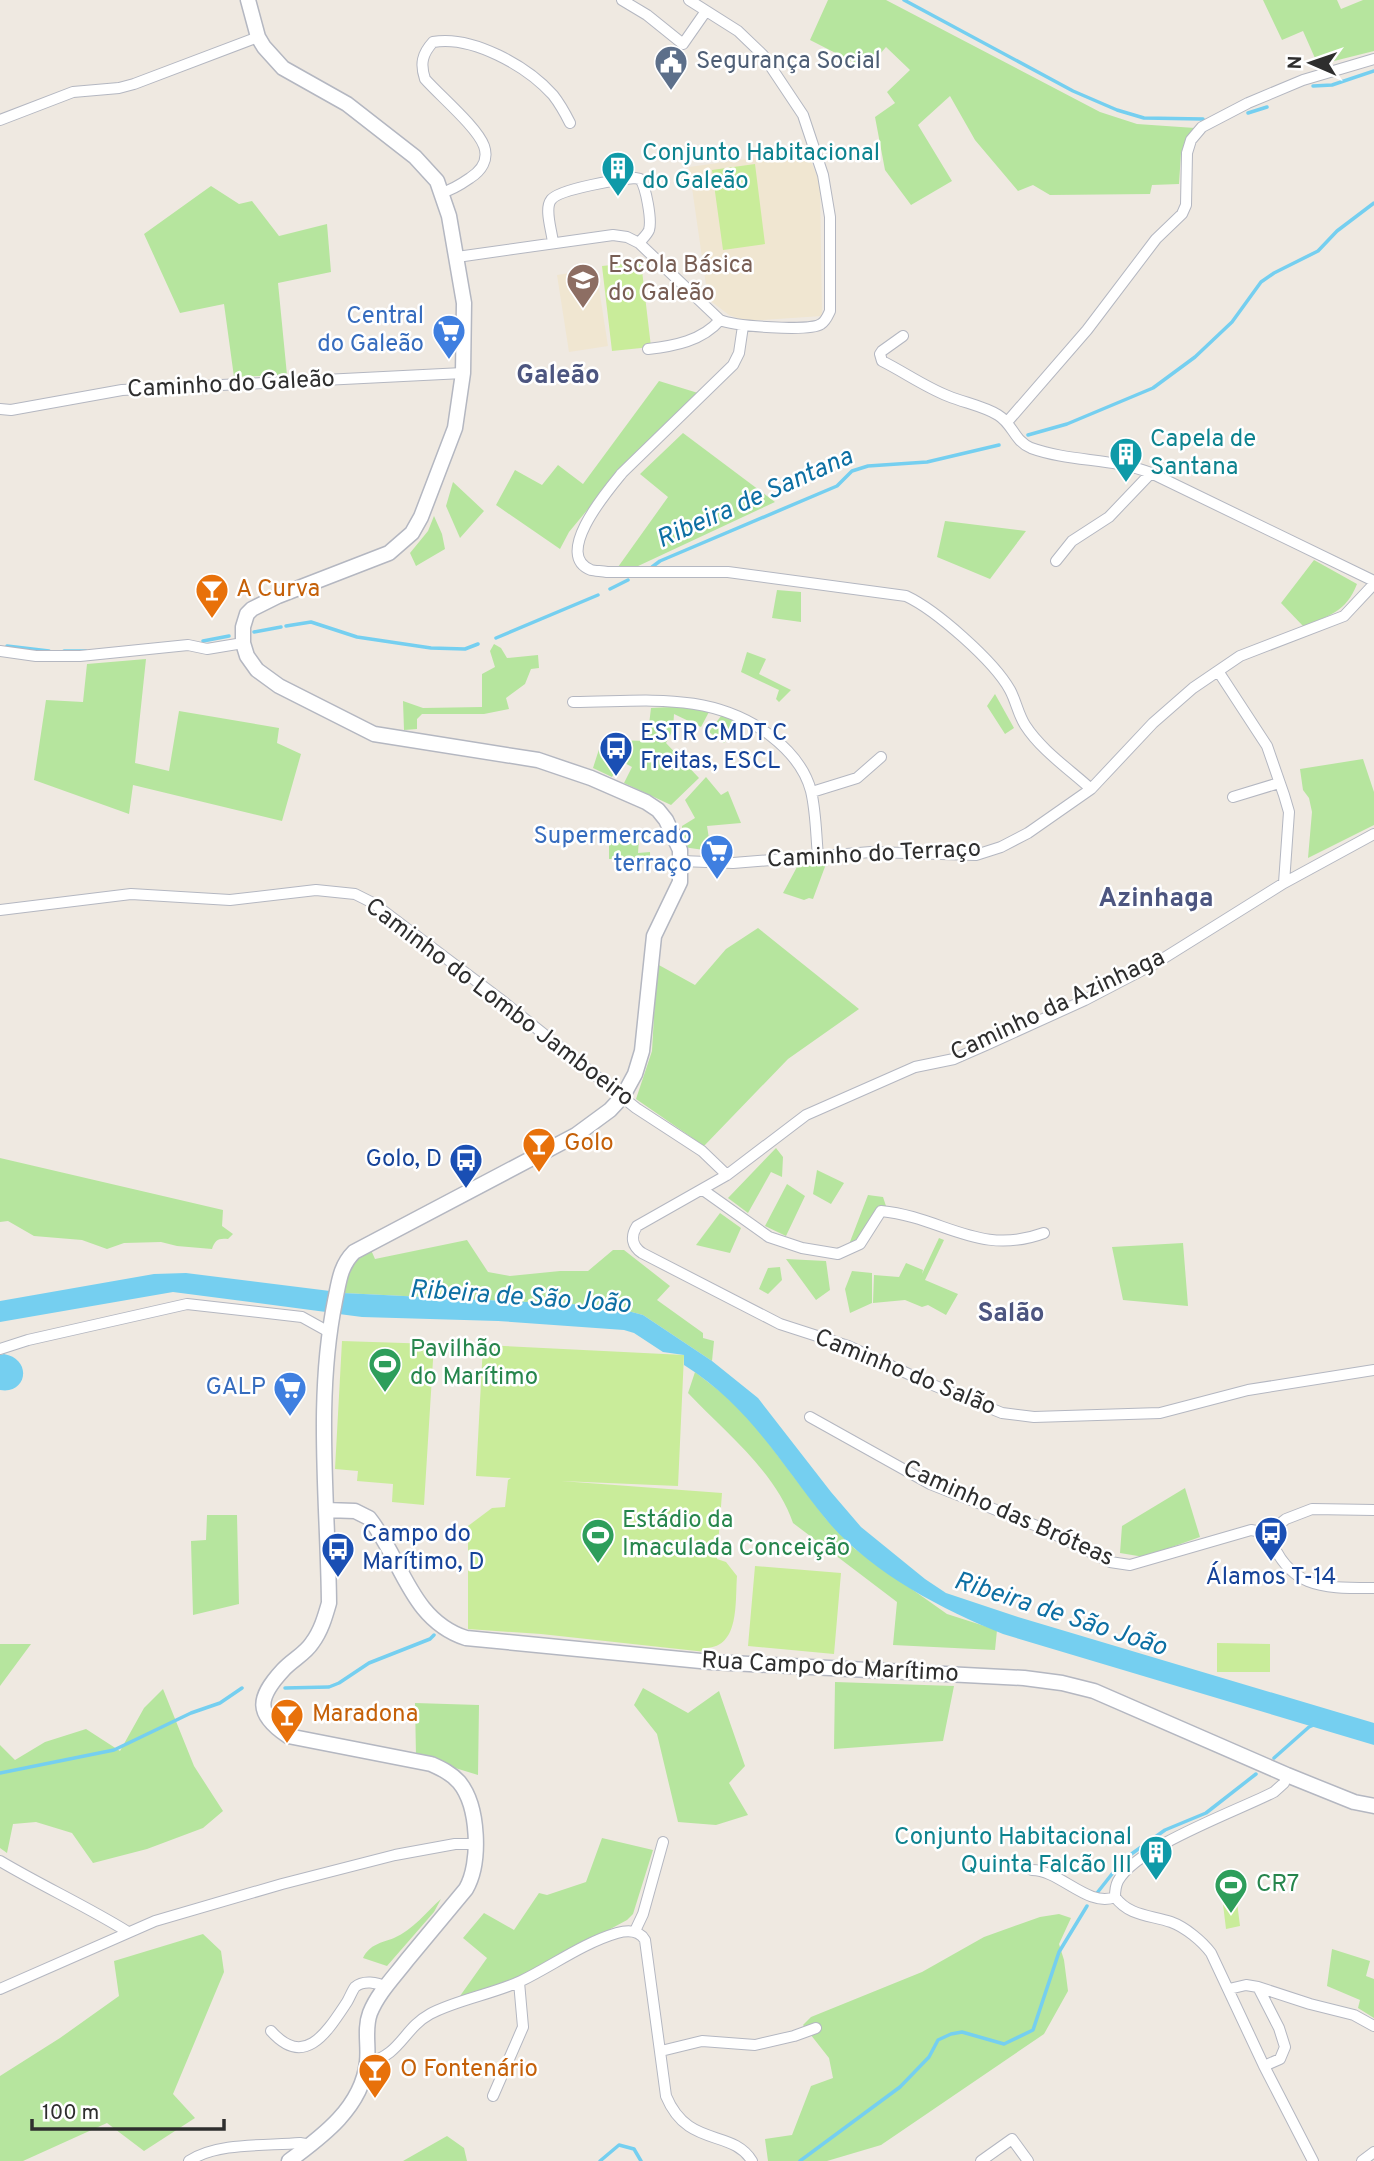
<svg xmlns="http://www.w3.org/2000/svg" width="1374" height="2161" font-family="Overpass,sans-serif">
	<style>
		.education { fill: #f0e6d1 }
		.green { fill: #b6e59e }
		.pitch { fill: #c9ec9a }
		.water { fill: #75cff0 }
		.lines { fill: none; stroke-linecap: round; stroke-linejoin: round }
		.stream { stroke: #75cff0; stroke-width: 3.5 }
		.minor-casing { stroke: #b4b7c1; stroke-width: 12 }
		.secondary-casing { stroke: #b4b7c1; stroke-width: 17 }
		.minor { stroke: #fff; stroke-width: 10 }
		.secondary { stroke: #fff; stroke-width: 14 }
		.labels { text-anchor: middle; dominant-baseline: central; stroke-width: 5; stroke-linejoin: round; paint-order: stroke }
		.service-label { font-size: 24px; fill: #4e5e75; stroke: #fff; text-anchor: start }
		.culture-label { font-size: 24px; fill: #0d838f; stroke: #fff; text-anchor: start }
		.education-label { font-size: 24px; fill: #785e54; stroke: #fff; text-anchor: start }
		.shop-label { font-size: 24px; fill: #366cbe; stroke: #fff; text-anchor: end }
		.street-label { font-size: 24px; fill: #2e2e2e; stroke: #fff }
		.food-label { font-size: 24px; fill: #c56008; stroke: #fff; text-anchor: start }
		.transit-label { font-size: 24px; fill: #164399; stroke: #fff; text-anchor: start }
		.leisure-label { font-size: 24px; fill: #27864d; stroke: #fff; text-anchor: start }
		.neighbourhood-label { font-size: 26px; font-weight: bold; fill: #4d5680; stroke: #fff }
		.water-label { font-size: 26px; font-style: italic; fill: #0d6fa3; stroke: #fff }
	</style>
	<rect width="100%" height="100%" fill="#efe9e1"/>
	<path class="education" d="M807,151l13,33 2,132 -77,5 -16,-6 -21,-16 -19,-132z
		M596,269l12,77 -39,6 -12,-77z"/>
	<path class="green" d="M828,0h58l214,112 37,12 58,4 -14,25 -2,31 -27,1 -2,9 -100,1 -17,-10 -15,6 -43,-51 -25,-44 -32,29 34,56 -41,24 -26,-35 -10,-53 20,-14 -8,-11 23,-22 -24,-23 -19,22 -57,-29z
		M1263,0h74l4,9 22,-9h11v51l-56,14 -15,-34 -21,9z
		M211,186l28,18 13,-3 27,35 48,-12 4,48 -53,11 9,92 -53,2 -10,-73 -44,9 -36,-79z
		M659,381l39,12 -100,104 -29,35 -9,17 -64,-44 19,-35 27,15 16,-20 25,19z
		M683,433l92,69 -139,65h-18l50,-70 -28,-23z
		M453,482l31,29 -24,27 -14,-32z
		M434,516l8,18 3,15 -29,17 -6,-13 18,-22z
		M945,521l81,10 -36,48 -53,-22z
		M1314,560l43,24c-11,28 -28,32 -54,42l-22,-23z
		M777,590l24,2v30l-29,-4z
		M494,644l7,4 6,10 31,-3 1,13 -8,1 -6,15 -19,14 3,11 -25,5h-62l-5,5v10l-13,1 -1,-29 20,7 59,-1v-33l13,-7 -5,-16z
		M747,652l19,7 -7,15 32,16 -12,12 -3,-3 3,-9 -38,-18z
		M146,659l-11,104 34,8 10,-60 100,17 -2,15 24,11 -19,67 -149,-36 -4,29 -95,-34 12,-80 37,2 4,-38z
		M995,694l19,34 -9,6 -18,-28z
		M690,706l20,4 -9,17 -27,-13 -1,16 -7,13 33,35 -28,27 -47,-22 8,-16 -11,-6 -9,16 -19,-9 8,-25h9l2,-3 35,1 4,-33z
		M724,712l19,9 -19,22 -15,-11z
		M1363,759l11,33v33l-66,33 4,-46 -3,-14 -6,-8 -3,-21z
		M706,777l15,18 7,-4 13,32 -34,3 4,25 -28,-4 -1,-21 13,-8 -10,-18z
		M629,830l3,8 7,1 -1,14 12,-1v5l-41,2v-23z
		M826,864l-13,35 -4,-1 -5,2 -21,-7 14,-26z
		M758,928l101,81 -71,50 -84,87 -68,-47 16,-48 5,-87 38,21 31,-36z
		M776,1148l7,9 -1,20 -11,-5 -23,41 -20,-15z
		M0,1158l223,52 -1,16 11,8 -5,5c-10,-1 -13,1 -16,10l-35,-3 -16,-4 -37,1 -17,6 -25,-9 -48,-4 -26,-15 -8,1z
		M817,1170l27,13 -13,21 -18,-10z
		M787,1184l18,12 -19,40 -21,-10z
		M868,1195l15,2 4,12 -28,31 -11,7z
		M720,1213l21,15 -11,25 -34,-8z
		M939,1238l5,2 -19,40 33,14 -12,21 -18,-10 -6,2 -17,-7 -32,3 1,-28 25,2 7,-14 17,7 -1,4z
		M467,1240l21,32 22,4 50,-5h28l25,-21h11l46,36 -13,14 46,33v5l11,3 -2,20 -69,-46 -34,-9 -266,-13c5,-21 5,-35 28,-43l4,9z
		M1183,1243l5,63 -65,-6 -11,-53z
		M786,1259l40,2 4,29 -14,10z
		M780,1267l2,13 -14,14 -9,-5 9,-21z
		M852,1271l20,2v30l-22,10 -5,-24z
		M695,1372l31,24 27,27 73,96 29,30 92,65 50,16 -2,20 -102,-5 4,-43 -104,-79c-17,-51 -69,-92 -105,-130z
		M1185,1488l15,49 -56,20 -24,-4 2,-27z
		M207,1515h30l2,89 -46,11 -2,-74 15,-1z
		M0,1644h31l-31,42z
		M835,1682l119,4 -11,55 -109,8z
		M643,1688l45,25 31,-22 26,75 -16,17 19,32 -32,10 -38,-3 -21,-88 -23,-29z
		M163,1689l31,77 29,45 -20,17 -56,21 -54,14 -21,-30 -36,-11 -23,2 -6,29 -7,-5v-103l15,15 30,-18 41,-13 34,22 24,-43z
		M415,1703l64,2 -1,70 -62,-19z
		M602,1838l51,12 -20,64 -6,6 -105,57 -67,26 32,-45 -24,-20 21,-25 30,17 25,-37 8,2 39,-13z
		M441,1899l-7,13 -47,54 -24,-8c7,-14 18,-15 31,-20 19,-8 32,-26 47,-39z
		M1059,1914l12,4 -12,26 5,16 4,31 -24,43 -163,111 -54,16h-59l-3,-22 27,-4 19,-49 22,-8 -4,-20 -26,-33 8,-8 111,-45 62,-35 56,-20z
		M203,1934l18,17 3,21 -51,122 22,24 -51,33 -37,-28 -84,38h-23v-85l60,-38 59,-42 -5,-35z
		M1332,1949l38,12 -4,15 8,3v39l-16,-10 2,-8 -33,-14z
		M447,2136l17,12 3,13h-64z"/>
	<path class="pitch" d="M755,164l10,80 -42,6 -11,-80z
		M641,262l10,85 -39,4 -10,-85z
		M342,1341l92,3 -10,161 -32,-3 1,-18 -36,-3 1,-10 -23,-2z
		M483,1345l201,10 -6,131 -117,-5 161,12 -5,66 9,3 11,14c-2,26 3,71 -31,72v4l-165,-18 -73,-5v-103l24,-18 13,-1 3,-27 3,-2 -35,-2z
		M755,1566l86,7 -7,81 -86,-8z
		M1217,1643l53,1v28h-53z
		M1237,1902l3,24 -14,3 -3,-25z"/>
	<path class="water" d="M186,1273l144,18 -4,21 -153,-20 -173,30v-21l154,-27z
		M343,1293l266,13 34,9 69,46 46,37 73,94 30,35 64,52 21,14 72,24 356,106v22l-371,-111c-62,-25 -135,-63 -178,-116 -46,-57 -77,-113 -141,-153v-10l-21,-3 -29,-19 -10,-3 -126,-9 -136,-4 -23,-3z
		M4,1354c29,5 23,41 -4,36v-35z"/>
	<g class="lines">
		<path class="stream" d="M904,0l169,91 44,19 27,8 59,1
			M1313,86l19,-1 42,-14
			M1248,113l19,-6
			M1028,435l39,-11 86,-36 42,-31 37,-35 29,-40 13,-9 44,-22 19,-20 37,-28
			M652,567l8,-6 177,-75 15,-15 16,-5 59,-4 72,-17
			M610,589l18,-9
			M286,626l25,-4 46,15 74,11 34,1 13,-5
			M254,632l27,-5
			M496,638l102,-43
			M203,641l26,-5
			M7,646l42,5
			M64,651h22
			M285,1688l44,-1 10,-4 30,-20 61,-24 4,-4
			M1274,1758l35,-31 7,-3
			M0,1773l114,-23 77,-37 29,-10 22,-15
			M1097,1893l26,-33 42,-30 41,-17 50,-39
			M600,2161l19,-16 15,4 7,12
			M800,2161l100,-74 29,-30 9,-17 13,-6 11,-2 42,12 29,-14 26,-78 28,-46"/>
		<defs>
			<path id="minor" d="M622,0l25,15 36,29 23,-33
				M0,120l73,-28 46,-4 15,-4 124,-47
				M441,193c11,-3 19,-8 29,-15 11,-7 19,-18 14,-32 -7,-19 -44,-50 -59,-67 -5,-15 -3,-25 8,-37 39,-7 94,24 120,53 7,9 12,18 17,28
				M553,243c-1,-12 -9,-34 -2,-43 7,-11 70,-21 84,-22l5,1c6,8 12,41 9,51 -2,5 -7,9 -10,13
				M457,257l156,-22 14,2 12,6 81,77c14,6 89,12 101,4 5,-3 7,-9 9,-13v-94l-7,-42 -20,-60 -40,-60 -25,-24 -49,-31
				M743,326l-4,27 -6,12 -111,108c-13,16 -70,82 -31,97 4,1 11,1 16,2h121l178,24c30,14 88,65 104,94 6,11 8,24 15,35 16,25 44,44 66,64
				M903,336l-21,15 -2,3 2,7c22,11 43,26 66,35 17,7 35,10 50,19 15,9 16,26 33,33 39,14 82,10 120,25l223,108
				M648,349c26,-3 54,-8 72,-29
				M0,409l11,1 111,-20 341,-17
				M1008,421l79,-91 69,-91 26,-25 4,-9 1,-52 4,-13 11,-13 46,-24 55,-23 71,-21
				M1056,561l16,-20 37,-24 42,-44
				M0,651l36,5h44l108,-11 19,4 36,-6
				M1218,671l49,75 17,49 5,17 -5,71
				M573,702c71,0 138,-12 198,34 18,14 34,32 40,55 5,21 5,44 7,65
				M812,792l45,-14 24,-21
				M1233,797l46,-14
				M1374,834l-90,49 -128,80 -71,37 -99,45 -32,14 -39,8 -109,48 -79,60 -90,51c-7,11 -5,20 5,27l138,71 68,22 80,37 74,30 32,4 126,-4 88,-23 126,-20
				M681,861l52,2 138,-11 105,3 25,-8 27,-14 63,-44 62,-66 40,-35 47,-32 104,-40 30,-32
				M0,910l131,-16 99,6 86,-10 39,4 18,9 127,96 136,109 66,43 25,24
				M703,1190l66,47 33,11 36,6 22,-10 21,-33c62,6 98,46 163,22
				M0,1349l28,-9 159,-36 115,13 27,15
				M810,1417l120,67 112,44 68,34 20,3 121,-35 17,3 18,-14 26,-10 62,1
				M1268,1533c21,56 53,55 106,55
				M1287,1775l-3,8 -10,9c-37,19 -138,55 -156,89 -3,6 -3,10 -3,16 14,19 35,18 56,25 14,5 31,19 40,31l53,113 49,95
				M0,1861c42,25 86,45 128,71
				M1032,1870c28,0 56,38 83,27
				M635,1931l8,-17 20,-72
				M1258,1987l21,41 6,19 -5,12 -16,7
				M0,1989l155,-68 127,-37 113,-29 60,-11h21
				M1229,1989l17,-4 12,2 52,17 44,11 20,11
				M271,2031c34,38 56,1 76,-29 3,-5 5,-11 8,-15 8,-7 22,-5 31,0
				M661,2051l41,-10 53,4 39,-9 22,-8
				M367,2063c34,-8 36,-34 63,-49 26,-14 63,-20 91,-33 31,-15 62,-38 96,-48 11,-3 22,-3 28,7l21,156c22,53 66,32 86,65
				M493,2096l30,-69 -4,-45
				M189,2161c28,-19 78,-15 111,-18l11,2
				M981,2161l31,-22 16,22
				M1362,2161l12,-9"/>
			<path id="secondary" d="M248,0l10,37 6,10 19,21 64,36 68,53 22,24 12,35 15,87 -1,70 -8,55 -34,89 -9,16 -23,20 -111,43 -26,13 -5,5 -4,13v16l4,13 10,14 22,16 95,48 164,26 53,18 55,24 12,8 8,10 14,30v32l-26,54 -12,115 -7,23 -12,22 -13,14 -34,25 -222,117c-14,14 -15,30 -19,49 -20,99 -7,201 -6,302 -4,14 -8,28 -17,40 -7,11 -20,17 -29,27 -26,28 -28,44 5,66l143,28c11,5 20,9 28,18 20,24 22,81 7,107 -20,24 -39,47 -59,71 -13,17 -29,33 -37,53 -6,16 -1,33 -3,49 -5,45 -44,74 -78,99
				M326,1510l29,1 14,7c33,41 41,102 97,120l245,24 313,16 38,5 32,8 193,84 67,27 20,4"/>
		</defs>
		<use href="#minor" class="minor-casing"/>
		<use href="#secondary" class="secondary-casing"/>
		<use href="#minor" class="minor"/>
		<use href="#secondary" class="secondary"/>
	</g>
	<defs>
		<symbol id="civic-pin" viewBox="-11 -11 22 30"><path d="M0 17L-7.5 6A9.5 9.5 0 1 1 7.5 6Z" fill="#5c6f8a" stroke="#fff"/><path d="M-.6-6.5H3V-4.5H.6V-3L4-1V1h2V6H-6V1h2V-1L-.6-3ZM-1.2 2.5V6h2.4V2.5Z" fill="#fff"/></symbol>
		<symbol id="building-pin" viewBox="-11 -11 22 30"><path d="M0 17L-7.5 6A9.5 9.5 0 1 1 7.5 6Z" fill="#0f9aa8" stroke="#fff"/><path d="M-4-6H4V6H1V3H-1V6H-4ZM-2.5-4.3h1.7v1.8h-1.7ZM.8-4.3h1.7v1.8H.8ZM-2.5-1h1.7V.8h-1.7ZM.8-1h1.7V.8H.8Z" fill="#fff"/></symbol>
		<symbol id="school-pin" viewBox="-11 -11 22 30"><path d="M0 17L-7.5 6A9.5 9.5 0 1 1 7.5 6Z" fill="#8d6e63" stroke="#fff"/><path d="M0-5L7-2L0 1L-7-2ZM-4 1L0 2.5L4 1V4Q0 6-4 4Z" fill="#fff"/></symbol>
		<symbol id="supermarket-pin" viewBox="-11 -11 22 30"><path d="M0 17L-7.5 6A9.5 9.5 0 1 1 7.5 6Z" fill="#3f7fe0" stroke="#fff"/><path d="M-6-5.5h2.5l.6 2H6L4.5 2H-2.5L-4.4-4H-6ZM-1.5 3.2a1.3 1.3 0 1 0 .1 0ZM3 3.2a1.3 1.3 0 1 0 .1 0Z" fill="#fff"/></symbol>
		<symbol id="bar-pin" viewBox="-11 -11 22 30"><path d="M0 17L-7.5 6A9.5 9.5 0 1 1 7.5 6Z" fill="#e8710a" stroke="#fff"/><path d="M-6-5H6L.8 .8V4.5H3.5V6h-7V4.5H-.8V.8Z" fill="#fff"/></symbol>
		<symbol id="bus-pin" viewBox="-11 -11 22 30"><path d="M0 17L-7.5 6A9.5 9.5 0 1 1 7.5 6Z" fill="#1a4fb4" stroke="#fff"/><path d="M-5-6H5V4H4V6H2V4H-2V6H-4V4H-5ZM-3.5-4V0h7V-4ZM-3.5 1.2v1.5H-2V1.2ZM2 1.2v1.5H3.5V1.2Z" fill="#fff"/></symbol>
		<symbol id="stadium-pin" viewBox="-11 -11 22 30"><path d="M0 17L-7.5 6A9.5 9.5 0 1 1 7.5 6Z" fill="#2e9e5b" stroke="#fff"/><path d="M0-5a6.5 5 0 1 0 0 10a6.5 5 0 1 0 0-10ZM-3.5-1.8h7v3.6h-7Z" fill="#fff"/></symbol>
	</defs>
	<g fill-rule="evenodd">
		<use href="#civic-pin" x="652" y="43" width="38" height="52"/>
		<use href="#building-pin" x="599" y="149" width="38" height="52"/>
		<use href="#school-pin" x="564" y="261" width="38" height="52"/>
		<use href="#supermarket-pin" x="430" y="312" width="38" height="52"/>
		<use href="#building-pin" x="1107" y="435" width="38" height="52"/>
		<use href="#bar-pin" x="193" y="571" width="38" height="52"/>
		<use href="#bus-pin" x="597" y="729" width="38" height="52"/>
		<use href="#supermarket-pin" x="698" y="832" width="38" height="52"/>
		<use href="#bar-pin" x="520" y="1125" width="38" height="52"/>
		<use href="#bus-pin" x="447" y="1141" width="38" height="52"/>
		<use href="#stadium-pin" x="366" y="1345" width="38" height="52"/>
		<use href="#supermarket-pin" x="271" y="1369" width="38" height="52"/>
		<use href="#bus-pin" x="1252" y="1514" width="38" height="52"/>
		<use href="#stadium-pin" x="579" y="1516" width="38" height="52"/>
		<use href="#bus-pin" x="319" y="1530" width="38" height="52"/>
		<use href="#bar-pin" x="268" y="1696" width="38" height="52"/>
		<use href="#building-pin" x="1137" y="1833" width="38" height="52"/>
		<use href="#stadium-pin" x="1212" y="1866" width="38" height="52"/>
		<use href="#bar-pin" x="356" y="2051" width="38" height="52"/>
	</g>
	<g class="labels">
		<g class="service-label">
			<text x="696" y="62">Segurança Social</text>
		</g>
		<g class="culture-label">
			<text x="642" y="154">Conjunto Habitacional<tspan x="642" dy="28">do Galeão</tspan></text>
			<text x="1150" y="440">Capela de<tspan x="1150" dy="28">Santana</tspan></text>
			<text x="1132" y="1838" text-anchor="end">Conjunto Habitacional<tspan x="1132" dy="28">Quinta Falcão III</tspan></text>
		</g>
		<g class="education-label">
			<text x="608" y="266">Escola Básica<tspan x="608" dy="28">do Galeão</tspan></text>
		</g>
		<g class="shop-label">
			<text x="424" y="317">Central<tspan x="424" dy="28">do Galeão</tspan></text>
			<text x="692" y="837">Supermercado<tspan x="692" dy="28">terraço</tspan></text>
			<text x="266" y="1388">GALP</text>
		</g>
		<g class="street-label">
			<text transform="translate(231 385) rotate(-3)">Caminho do Galeão</text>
			<text transform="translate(874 855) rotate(-3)">Caminho do Terraço</text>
			<text transform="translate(499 1003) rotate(37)">Caminho do Lombo Jamboeiro</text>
			<text transform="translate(1058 1006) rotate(-25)">Caminho da Azinhaga</text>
			<text transform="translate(905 1373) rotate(22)">Caminho do Salão</text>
			<text transform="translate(1008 1514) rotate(24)">Caminho das Bróteas</text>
			<text transform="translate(830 1668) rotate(3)">Rua Campo do Marítimo</text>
		</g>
		<g class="food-label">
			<text x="236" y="590">A Curva</text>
			<text x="564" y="1144">Golo</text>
			<text x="312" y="1715">Maradona</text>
			<text x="400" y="2070">O Fontenário</text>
		</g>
		<g class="transit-label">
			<text x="640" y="734">ESTR CMDT C<tspan x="640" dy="28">Freitas, ESCL</tspan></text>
			<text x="442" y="1160" text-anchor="end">Golo, D</text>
			<text x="362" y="1535">Campo do<tspan x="362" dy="28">Marítimo, D</tspan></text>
			<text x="1271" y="1578" text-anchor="middle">Álamos T-14</text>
		</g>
		<g class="leisure-label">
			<text x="410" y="1350">Pavilhão<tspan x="410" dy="28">do Marítimo</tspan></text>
			<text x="622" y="1521">Estádio da<tspan x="622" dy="28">Imaculada Conceição</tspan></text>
			<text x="1256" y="1885">CR7</text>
		</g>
		<g class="neighbourhood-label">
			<text x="558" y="376">Galeão</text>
			<text x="1156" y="899">Azinhaga</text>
			<text x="1011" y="1314">Salão</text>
		</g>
		<g class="water-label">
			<text transform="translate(755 499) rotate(-24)">Ribeira de Santana</text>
			<text transform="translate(520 1298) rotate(4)">Ribeira de São João</text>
			<text transform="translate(1060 1615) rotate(18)">Ribeira de São João</text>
		</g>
	</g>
	<g transform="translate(1311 63) rotate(272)" stroke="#ffffff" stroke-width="5" paint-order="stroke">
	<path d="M0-5L12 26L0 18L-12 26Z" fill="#2e2e2e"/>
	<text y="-10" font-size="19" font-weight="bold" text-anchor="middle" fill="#2e2e2e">N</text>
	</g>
	<path d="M32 2119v10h192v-10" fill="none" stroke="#2e2e2e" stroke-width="3.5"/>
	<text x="42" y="2119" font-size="21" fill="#2e2e2e" stroke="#ffffff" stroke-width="5" paint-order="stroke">100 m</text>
</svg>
